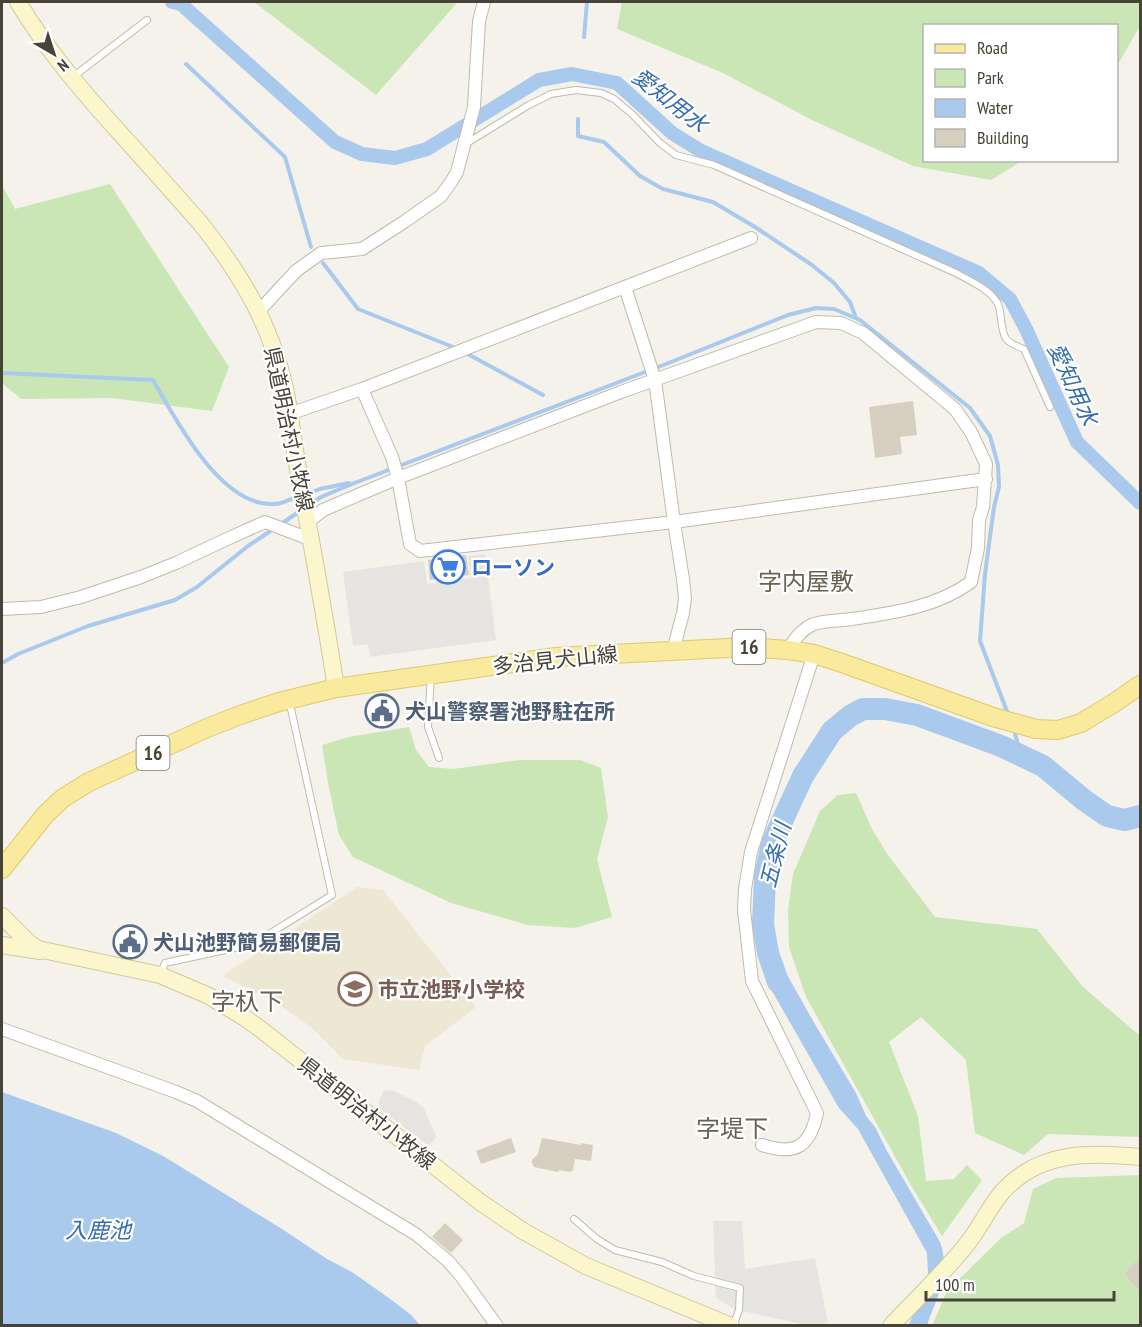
<svg xmlns="http://www.w3.org/2000/svg" width="1142" height="1327" font-family="'PT Sans Narrow','Noto Sans JP',sans-serif">
	<style>
		.education { fill: #ece8d4 }
		.green { fill: #cae6b5 }
		.parking { fill: #e6e4e1 }
		.water { fill: #a9c9ed }
		.lines { fill: none; stroke-linecap: round; stroke-linejoin: round }
		.stream { stroke: #a9c9ed; stroke-width: 4 }
		.canal { stroke: #a9c9ed; stroke-width: 14 }
		.river { stroke: #a9c9ed; stroke-width: 22 }
		.building { fill: #d5cfbf }
		.lane-casing { stroke: #bfbbac; stroke-width: 8 }
		.street-casing { stroke: #bfbbac; stroke-width: 14 }
		.secondary-casing { stroke: #d1c99b; stroke-width: 18 }
		.primary-casing { stroke: #deca6d; stroke-width: 20 }
		.lane { stroke: #fff; stroke-width: 6 }
		.street { stroke: #fff; stroke-width: 12 }
		.secondary { stroke: #fcf6cc; stroke-width: 16 }
		.primary { stroke: #f9ea9d; stroke-width: 18 }
		.labels { text-anchor: middle; dominant-baseline: central; stroke-width: 4.5; stroke-linejoin: round; paint-order: stroke }
		.shield { fill: #fff; stroke: #7f7b74; stroke-width: 1.5 }
		.shield-label { font-size: 20px; font-weight: bold; fill: #484338 }
		.street-label { font-size: 21px; fill: #484338; stroke: #fff }
		.shop-label { font-size: 21px; font-weight: bold; fill: #366cbe; stroke: #fff; text-anchor: start }
		.service-label { font-size: 21px; font-weight: bold; fill: #4e5e75; stroke: #fff; text-anchor: start }
		.education-label { font-size: 21px; font-weight: bold; fill: #785e54; stroke: #fff; text-anchor: start }
		.water-label { font-size: 22px; font-style: italic; fill: #366daf; stroke: #fff }
		.quarter-label { font-size: 24px; fill: #6a6250; stroke: #fff }
	</style>
	<rect width="100%" height="100%" fill="#f4f2ea"/>
	<path class="education" d="M357,887l26,3 93,117 -51,39 -6,24 -76,-11 -32,-32 -37,-26 -52,-25z"/>
	<path class="green" d="M254,2h202v2l-80,91z
		M622,2h518v24l-23,40 -1,-40h-192v134l98,1 -31,19 -78,-14 -101,-46 -89,-47 -106,-44z
		M110,184l119,183 -17,44 -100,-13 -91,1 -19,-16v-198l13,24z
		M409,727l7,23 13,17 24,2 67,-9h60l21,8 7,49 -11,42 15,58 -37,11 -47,-3 -77,-22 -98,-46 -14,-22 -11,-52 -6,-38 27,-8z
		M856,793l16,36 16,26 47,62 102,12 46,58 57,49v101l-92,-3 -24,21 -49,-22 -9,-73 -45,-43 -32,25 29,74 8,65 28,-2 13,-14 15,15 -40,56 -30,-49 -106,-190 -17,-50 -1,-37 5,-36 27,-63 18,-16z
		M1140,1175v150l-208,1 15,-35 54,-53 23,-15 9,-34 23,-11z"/>
	<path class="parking" d="M485,554l11,86 -126,17 -2,-13 -15,2 -10,-74 81,-11 3,23 44,-6 -3,-22z
		M384,1090l9,1 22,10 9,7 12,29 -7,9 -49,-37 -1,-9z
		M713,1221h29l3,48 70,-11 13,65 -12,2h-10l-72,-16 -18,-11z"/>
	<path class="water" d="M778,951l8,22 30,53 40,67 10,23 9,11 12,24 53,91c11,30 -3,55 -13,83h-18l19,-51 -1,-21 -69,-124 -19,-21 -67,-117 -13,-36z
		M2,1092l114,41 47,23 119,73 45,30 25,13 41,29 18,14 9,10h-418z"/>
	<g class="lines">
		<path class="stream" d="M584,37l3,-35
			M186,64l99,93 26,90
			M578,119v17l26,6 36,34 23,13 50,13 42,25 57,38 22,18 16,19 6,16
			M323,263l35,46 100,40
			M464,352l79,43
			M2,373l151,7c23,40 68,128 122,124 7,0 15,-5 22,-7
			M307,494l13,-5 29,-6
			M309,505l12,-8 31,-13 314,-120 122,-49 28,-7 18,1 26,11 110,88 20,28 8,29 1,22 -5,20 -9,67 -5,67 28,73
			M281,524l19,-13
			M2,663l16,-9 70,-28 87,-26 22,-13 51,-41 27,-18
			M1015,734l6,21"/>
		<path class="canal" d="M172,2l9,2 154,138 27,12 33,4 32,-9 112,-69 33,-6 45,9 55,50 29,18 278,122 31,26 16,30 51,113 63,61"/>
		<path class="river" d="M778,982l-10,-29 -5,-29 2,-47 7,-34 31,-67 29,-45 18,-15 13,-7h22l32,6 84,31 42,20 41,34 23,16 18,4 15,-4"/>
	</g>
	<path class="building" d="M913,401l4,34 -17,2 2,17 -27,4 -6,-51z
		M466,555l3,20 -39,5 -2,-20z
		M511,1138l5,14 -35,12 -5,-13z
		M542,1138l39,7v-2l12,2 -2,16 -16,-2 -2,11 -3,2 -11,-2 -1,2 -24,-5 -2,-4v-3l6,-6z
		M445,1223l18,17 -12,13 -19,-16z
		M1140,1258v34l-15,-18 3,-3 -1,-1z"/>
	<g class="lines">
		<defs>
			<path id="lane" d="M74,76l73,-56
				M467,143l60,-37 24,-12 25,-4 25,3 13,6 18,15 28,29 16,12 38,10 242,108c14,8 34,16 42,31 2,4 2,9 3,14 2,21 4,24 23,31l26,58
				M431,675l-3,52 11,31
				M160,975l5,-12 88,-19 79,-49 -43,-195
				M574,1219l23,20 18,11 47,12 32,14 46,12 -1,22 -6,16"/>
			<path id="street" d="M625,287l30,93 19,142 9,57 2,19 -2,15 -10,38
				M259,311l37,-40 25,-18 41,-4 42,-27 37,-26 10,-14 6,-10 17,-65 5,-86 5,-19
				M362,389l30,68 6,21 12,66 10,7 254,-29 312,-43
				M289,414l73,-25 389,-151
				M308,522l15,-12 75,-32 223,-86 195,-70 25,1 22,10 92,76 16,23 15,32 -3,43 -4,13 -1,28 -7,34c-34,25 -78,31 -119,37 -12,2 -27,1 -38,5 -12,5 -19,14 -26,26
				M2,609l39,-2 40,-10 60,-20 35,-14 51,-24 38,-17 47,18
				M2,1029l174,63 21,9 220,134 31,26 13,15 36,50
				M762,1145c33,11 48,2 55,-32l-65,-132 -8,-71 1,-21 6,-37 63,-198"/>
			<path id="secondary" d="M18,2c28,47 64,89 101,130 27,30 55,61 82,92 40,50 70,101 84,164 7,34 10,69 17,103 12,66 24,131 34,197
				M2,916l26,26 10,7 122,26 49,21 36,22 18,13 217,171 43,29 63,35 145,60
				M2,945l38,6
				M891,1326c25,-27 53,-53 76,-82 13,-16 22,-37 36,-53 38,-41 86,-38 137,-34"/>
			<path id="primary" d="M2,869l43,-54 18,-17 26,-16 118,-54 36,-14 36,-12 57,-14 220,-31 190,-10 42,3 26,4 28,9 151,54 43,12 22,1 23,-7 33,-20 26,-18"/>
		</defs>
		<use href="#lane" class="lane-casing"/>
		<use href="#street" class="street-casing"/>
		<use href="#secondary" class="secondary-casing"/>
		<use href="#primary" class="primary-casing"/>
		<use href="#lane" class="lane"/>
		<use href="#street" class="street"/>
		<use href="#secondary" class="secondary"/>
		<use href="#primary" class="primary"/>
	</g>
	<defs>
		<symbol id="supermarket-ring" viewBox="-11 -11 22 22"><circle r="9.5" fill="#fff" stroke="#3f7fe0" stroke-width="1.5"/><path d="M-6-5.5h2.5l.6 2H6L4.5 2H-2.5L-4.4-4H-6ZM-1.5 3.2a1.3 1.3 0 1 0 .1 0ZM3 3.2a1.3 1.3 0 1 0 .1 0Z" fill="#3f7fe0"/></symbol>
		<symbol id="civic-ring" viewBox="-11 -11 22 22"><circle r="9.5" fill="#fff" stroke="#5c6f8a" stroke-width="1.5"/><path d="M-.6-6.5H3V-4.5H.6V-3L4-1V1h2V6H-6V1h2V-1L-.6-3ZM-1.2 2.5V6h2.4V2.5Z" fill="#5c6f8a"/></symbol>
		<symbol id="school-ring" viewBox="-11 -11 22 22"><circle r="9.5" fill="#fff" stroke="#8d6e63" stroke-width="1.5"/><path d="M0-5L7-2L0 1L-7-2ZM-4 1L0 2.5L4 1V4Q0 6-4 4Z" fill="#8d6e63"/></symbol>
	</defs>
	<g fill-rule="evenodd">
		<use href="#supermarket-ring" x="429" y="548" width="38" height="38"/>
		<use href="#civic-ring" x="363" y="692" width="38" height="38"/>
		<use href="#civic-ring" x="111" y="923" width="38" height="38"/>
		<use href="#school-ring" x="336" y="970" width="38" height="38"/>
	</g>
	<g class="labels">
		<g class="shield">
			<rect x="732.5" y="630" width="33" height="34" rx="4.5"/>
			<rect x="136.5" y="736" width="33" height="34" rx="4.5"/>
		</g>
		<g class="shield-label">
			<text x="749" y="647">16</text>
			<text x="153" y="753">16</text>
		</g>
		<g class="street-label">
			<text transform="translate(289 429) rotate(78)">県道明治村小牧線</text>
			<text transform="translate(555 660) rotate(-6)">多治見犬山線</text>
			<text transform="translate(367 1113) rotate(38)">県道明治村小牧線</text>
		</g>
		<g class="shop-label">
			<text x="471" y="567">ローソン</text>
		</g>
		<g class="service-label">
			<text x="405" y="711">犬山警察署池野駐在所</text>
			<text x="153" y="942">犬山池野簡易郵便局</text>
		</g>
		<g class="education-label">
			<text x="378" y="989">市立池野小学校</text>
		</g>
		<g class="water-label">
			<text transform="translate(670 100) rotate(38)">愛知用水</text>
			<text transform="translate(1073 384) rotate(65)">愛知用水</text>
			<text transform="translate(775 855) rotate(-76)">五条川</text>
			<text x="98" y="1230">入鹿池</text>
		</g>
		<g class="quarter-label">
			<text x="806" y="581">字内屋敷</text>
			<text x="247" y="1001">字杁下</text>
			<text x="732" y="1128">字堤下</text>
		</g>
	</g>
	<rect width="1142" height="1327" fill="none" stroke="#484338" stroke-width="6"/>
	<rect x="923" y="24" width="195" height="138" fill="#ffffff" stroke="#b6b4af" stroke-width="1.5"/>
	<rect x="935" y="44" width="30" height="9" fill="#f9ea9d" stroke="#b6b4af" stroke-width="1.5"/>
	<text x="977" y="54" font-size="18" fill="#484338">Road</text>
	<rect x="935" y="69" width="30" height="18" fill="#cae6b5" stroke="#b6b4af" stroke-width="1.5"/>
	<text x="977" y="84" font-size="18" fill="#484338">Park</text>
	<rect x="935" y="99" width="30" height="18" fill="#a9c9ed" stroke="#b6b4af" stroke-width="1.5"/>
	<text x="977" y="114" font-size="18" fill="#484338">Water</text>
	<rect x="935" y="129" width="30" height="18" fill="#d5cfbf" stroke="#b6b4af" stroke-width="1.5"/>
	<text x="977" y="144" font-size="18" fill="#484338">Building</text>
	<g transform="translate(54 54) rotate(141)" stroke="#ffffff" stroke-width="4.5" paint-order="stroke">
	<path d="M0-4.5L10 22L0 15L-10 22Z" fill="#484338"/>
	<text y="-9" font-size="16" font-weight="bold" text-anchor="middle" fill="#484338">N</text>
	</g>
	<path d="M926 1291v9h188v-9" fill="none" stroke="#484338" stroke-width="3"/>
	<text x="935" y="1291" font-size="18" fill="#484338" stroke="#ffffff" stroke-width="4.5" paint-order="stroke">100 m</text>
</svg>
